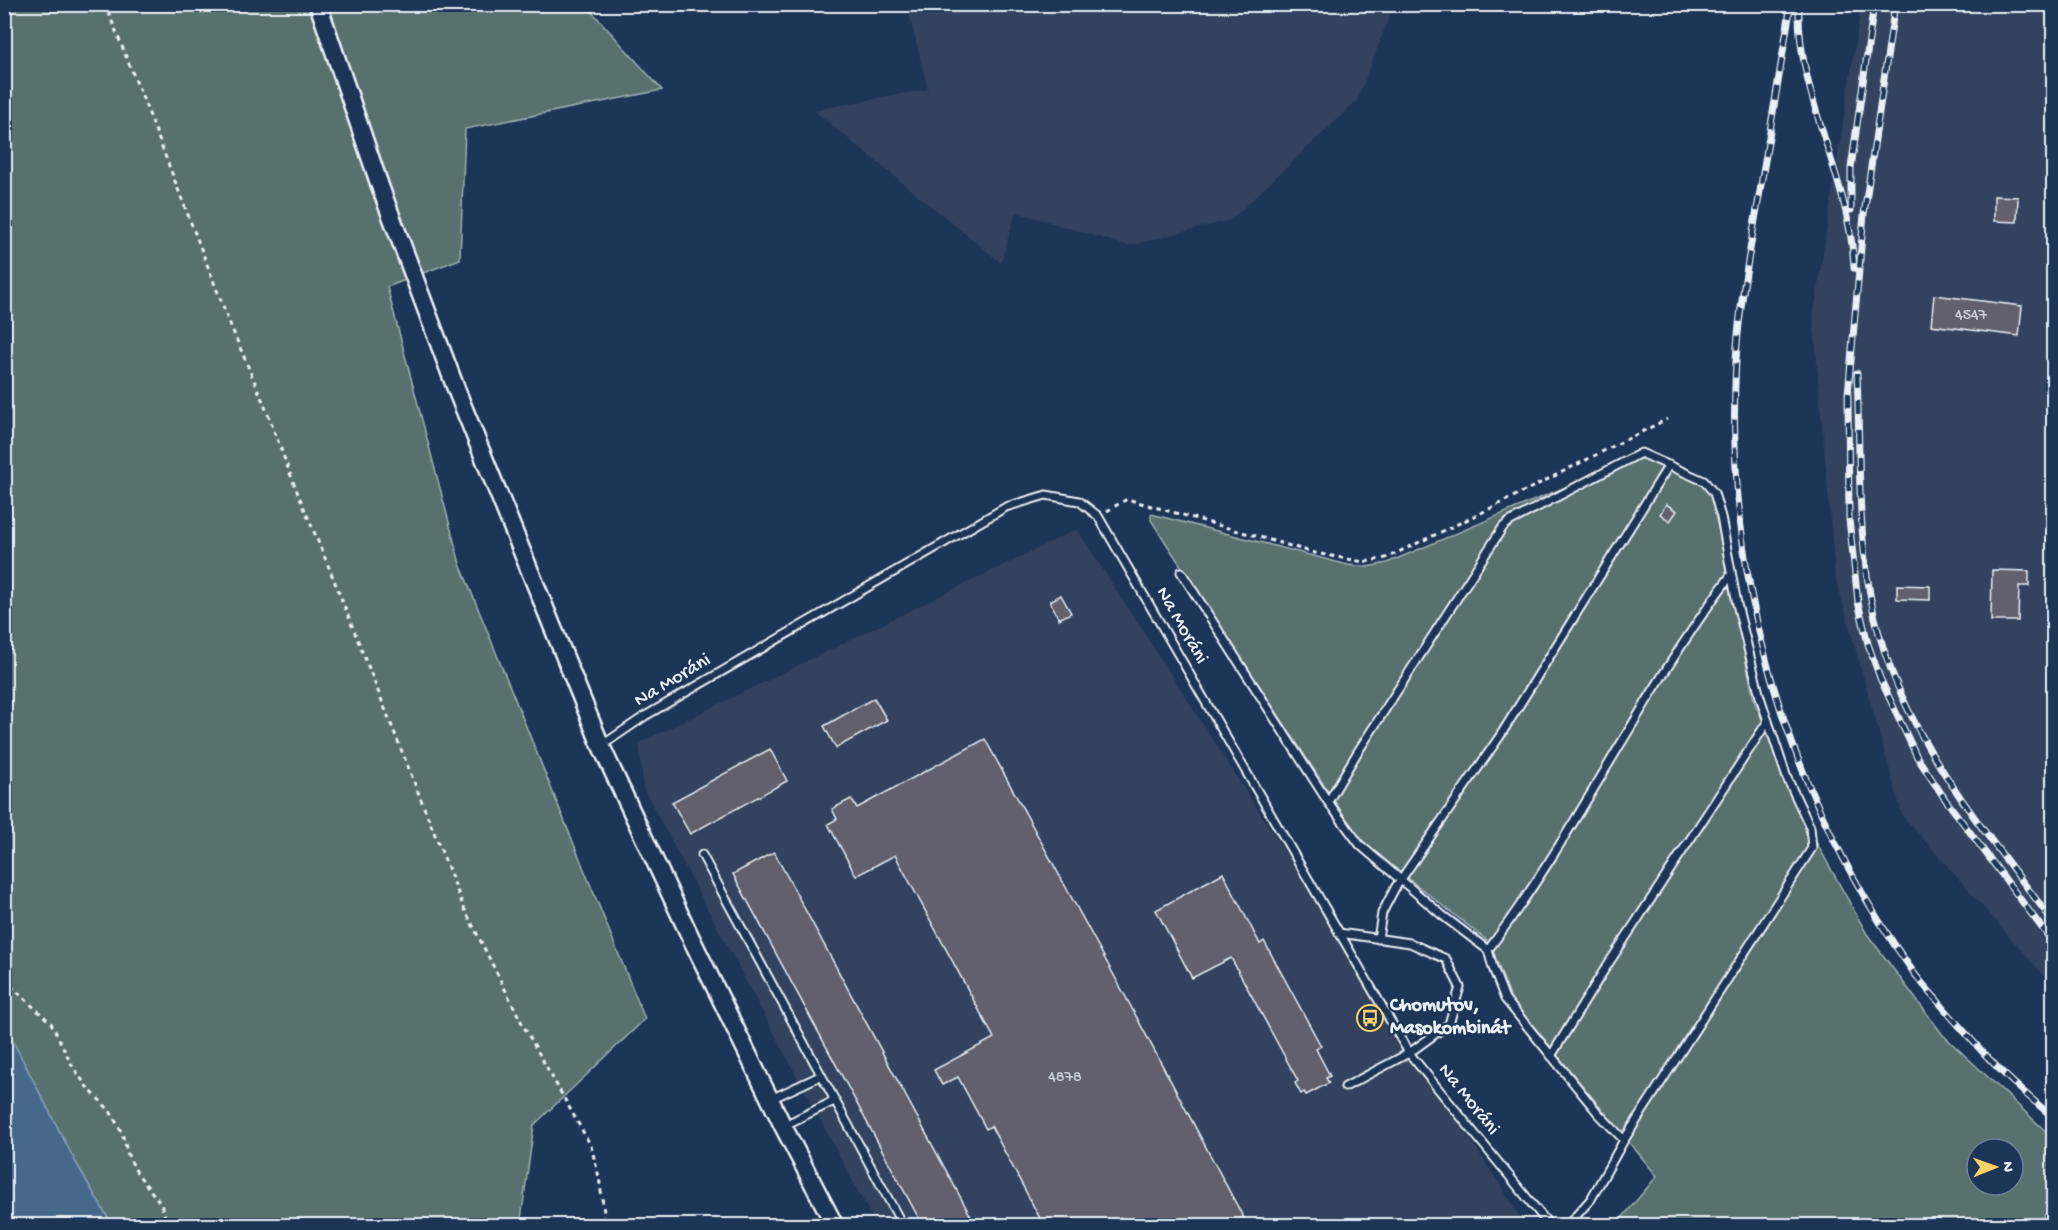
<svg xmlns="http://www.w3.org/2000/svg" width="2058" height="1230" font-family="'Gochi Hand',sans-serif">
	<style>
		.built { fill: #32425e }
		.green { fill: #56716e; stroke: #9fb1b3; stroke-width: 1.5; fill-rule: evenodd }
		.water { fill: #44678b; stroke: #869eb7; stroke-width: 1.5 }
		.building { fill: #62606d; stroke: #e8f1f8; stroke-width: 1.5 }
		.lines { fill: none; stroke-linecap: round; stroke-linejoin: round }
		.service-casing { stroke: #e8f1f8; stroke-width: 11 }
		.tertiary-casing { stroke: #e8f1f8; stroke-width: 21 }
		.path { stroke: #e8f1f8; stroke-width: 3; stroke-dasharray: 4.5 4.5; stroke-linecap: butt }
		.service { stroke: #1d3557; stroke-width: 7 }
		.tertiary { stroke: #1d3557; stroke-width: 16 }
		.rail-casing { stroke: #e8f1f8; stroke-width: 7 }
		.rail { stroke: #1d3557; stroke-width: 4.5; stroke-dasharray: 14; stroke-linecap: butt }
		.labels { text-anchor: middle; dominant-baseline: central; stroke-width: 4.5; stroke-linejoin: round; paint-order: stroke }
		.number-label { font-size: 16px; fill: #c6cdd5 }
		.street-label { font-size: 20px; fill: #e8f1f8; stroke: #1d3557 }
		.poi-label { font-size: 20px; font-weight: bold; fill: #e8f1f8; stroke: #1d3557; text-anchor: start }
	</style>
	<rect width="100%" height="100%" fill="#1d3557"/>
	<filter id="ink" filterUnits="userSpaceOnUse"><feTurbulence type="fractalNoise" baseFrequency=".0167" numOctaves="2"/><feDisplacementMap in="SourceGraphic" scale="12" xChannelSelector="R" yChannelSelector="G"/><feConvolveMatrix kernelMatrix="1 2 1 2 8 2 1 2 1" color-interpolation-filters="sRGB"/></filter>
	<g filter="url(#ink)">
		<path class="built" d="M900,5h494l-37,96 -126,119 -103,26 -112,-34 -15,51 -188,-153 115,-21 -20,-79z
			M1861,5h192v981l-151,-171 -67,-239 -22,-259z
			M1077,529l449,696h-650l-233,-437 -4,-45z
			M2053,1208v17h-21z"/>
		<path class="green" d="M5,5h581l76,85 -197,39 -5,130 -73,28 73,277 185,455 -111,106 -14,101 -408,-1 -37,-64 -70,-135z
			M1638,456l47,12 26,26 43,206 46,113 67,121 76,101 110,103v70l-21,18 -416,-1 41,-49 -146,-177 -21,-56 -130,-103 -209,-320v-6l197,51 19,2 20,-4zM1977,1149h36v36h-36z"/>
		<path class="water" d="M5,1026l70,135 37,64h-97l-10,-18z"/>
		<path class="building" d="M1994,196l24,1 -1,25 -23,-1z
			M1934,295l88,11 -3,30 -88,-11z
			M1666,504l11,7 -7,10 -10,-7z
			M1992,570l37,1v15h-10l-1,35h-27z
			M1897,585l33,1v14l-33,-1z
			M1061,595l10,18 -12,6 -9,-18z
			M874,698l13,22 -51,28 -12,-22z
			M985,739l143,262 120,225h-204l-53,-100 -5,3 -28,-52 -16,8 -8,-15 60,-32 -99,-183 -39,21 -28,-52 9,-5 -5,-10 19,-10 6,9z
			M770,749l17,32 -97,53 -18,-32z
			M774,852l202,374h-53l-190,-352z
			M1223,873l37,71 4,-3 57,105 -5,3 14,27 -4,2 3,5 -23,12 -2,-3 -3,2 -6,-11 3,-2 -67,-123 -39,20 -36,-68z"/>
		<g class="lines">
			<defs>
				<path id="service" d="M1181,572l147,230 32,43 82,70 46,35 5,18 12,31 93,114 26,27 188,-292 -2,-21 -23,-49 -27,-81 -23,-93 -16,-87 -7,-24 -10,-12 -63,-28 -132,69 -6,5 -146,226 -29,49
					M601,746l44,-30 361,-209 40,-12 33,6 19,15 311,537 141,173
					M702,855l201,371
					M1339,933l71,10 36,16 14,28 -11,37 -40,29 -64,34
					M1378,939l4,-26 13,-25 105,-152 169,-271
					M1488,950c90,-119 153,-256 243,-375
					M1551,1056l50,-81 167,-254
					M771,1099l49,-23
					M783,1126l51,-25
					M1567,1226l24,-27 33,-59"/>
				<path id="tertiary" d="M318,4l63,185 77,205 143,352 89,190 93,190 52,100"/>
			</defs>
			<use href="#service" class="service-casing"/>
			<use href="#tertiary" class="tertiary-casing"/>
			<path class="path" d="M105,4l41,102 84,218 34,80 30,80 36,86 134,338 60,119 67,119 8,31 5,35 -1,14
				M1107,511l20,-12 188,54 49,9 22,-4 95,-45 186,-94
				M4,980l47,43 22,44 14,20 23,24 12,22 6,22 9,18 24,31 7,22"/>
			<use href="#service" class="service"/>
			<use href="#tertiary" class="tertiary"/>
			<defs>
				<path id="rail" d="M1791,4c-11,67 -22,133 -33,199 -9,52 -19,104 -22,157 -12,220 49,433 178,613 9,12 19,22 28,33 18,21 37,43 57,63 17,17 36,33 55,49
					M1799,4c-3,92 51,173 55,264
					M1895,4l-31,210 -16,180 1,125 9,83 10,42 12,34 37,79 28,42 109,145
					M1851,210v-42l23,-164
					M1857,373c3,73 0,149 13,221 23,132 107,226 184,329"/>
			</defs>
			<use href="#rail" class="rail-casing"/>
			<use href="#rail" class="rail"/>
		</g>
	</g>
	<defs>
		<symbol id="bus-ring" viewBox="-11 -11 22 22"><circle r="9.5" fill="#1d3557" stroke="#ffd166" stroke-width="1.5"/><path d="M-5-6H5V4H4V6H2V4H-2V6H-4V4H-5ZM-3.5-4V0h7V-4ZM-3.5 1.2v1.5H-2V1.2ZM2 1.2v1.5H3.5V1.2Z" fill="#ffd166"/></symbol>
	</defs>
	<g fill-rule="evenodd">
		<use href="#bus-ring" x="1355" y="1003" width="30" height="30"/>
	</g>
	<g class="labels">
		<g class="number-label">
			<text x="1971" y="316">4547</text>
			<text x="1065" y="1078">4878</text>
		</g>
		<g class="street-label">
			<text transform="translate(1181 626) rotate(60)">Na Moráni</text>
			<text transform="translate(673 681) rotate(-31)">Na Moráni</text>
			<text transform="translate(1468 1100) rotate(51)">Na Moráni</text>
		</g>
		<g class="poi-label">
			<text x="1390" y="1006">Chomutov,<tspan x="1390" dy="23">Masokombinát</tspan></text>
		</g>
	</g>
	<rect width="2058" height="1230" fill="none" stroke="#1d3557" stroke-width="24"/>
	<rect x="12" y="12" width="2034" height="1206" fill="none" stroke="#e8f1f8" stroke-width="2" filter="url(#ink)"/>
	<g transform="translate(1995 1167) rotate(89)"><circle r="28" fill="#1d3557" stroke="#6e8097" stroke-width="1.5"/>
	<path d="M0-4.5L10 22L0 15L-10 22Z" fill="#ffd166"/>
	<text y="-9" font-size="16" font-weight="bold" text-anchor="middle" fill="#e8f1f8">N</text>
	</g>
</svg>
